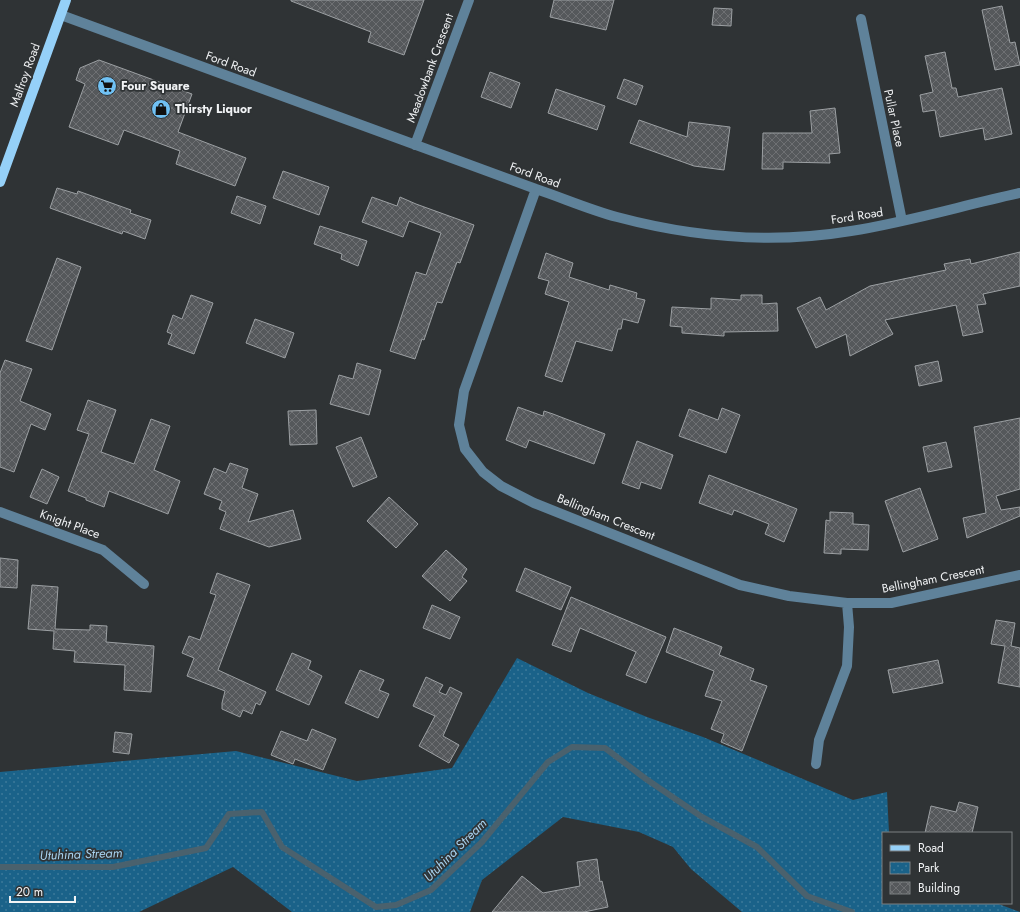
<svg xmlns="http://www.w3.org/2000/svg" width="1020" height="912" font-family="Jost,sans-serif">
	<style>
		.park { fill: url(#park-dots) }
		.lines { fill: none; stroke-linecap: round; stroke-linejoin: round }
		.stream { stroke: #4a616d; stroke-width: 6 }
		.building { fill: url(#building-cross-hatch); stroke: #9ca0a3 }
		.minor { stroke: #5f829a; stroke-width: 10 }
		.major { stroke: #95d0f8; stroke-width: 10 }
		.labels { text-anchor: middle; dominant-baseline: central; stroke-width: 3.5; stroke-linejoin: round; paint-order: stroke }
		.street-label { font-size: 12px; fill: #f1f3f5; stroke: #2f3335 }
		.poi-label { font-size: 12px; font-weight: bold; fill: #f1f3f5; stroke: #2f3335; text-anchor: start }
		.water-label { font-size: 13px; font-style: italic; fill: #a7d2ef; stroke: #2f3335 }
	</style>
	<defs>
		<pattern id="park-dots" width="8" height="8" patternUnits="userSpaceOnUse"><rect width="8" height="8" fill="#1a6289"/><path d="M2 2h.1M6 6h.1" fill="none" stroke="#3c799a" stroke-width="1.8" stroke-linecap="round"/></pattern>
		<pattern id="building-cross-hatch" width="8" height="8" patternUnits="userSpaceOnUse"><rect width="8" height="8" fill="#55585b"/><path d="M0 0l8 8M0 8l8-8" fill="none" stroke="#6e7073"/></pattern>
	</defs>
	<rect width="100%" height="100%" fill="#2f3335"/>
	<path class="park" d="M517,658l71,35 59,24 56,20 150,63 34,-8 2,41h-6v70h113l24,9h-278l-51,-43 -18,-22 -34,-15 -76,-15 -81,63 -12,32h-178l-59,-45 -94,45h-139v-140l236,-21 121,30 95,-13z"/>
	<g class="lines">
		<path class="stream" d="M0,867h113l93,-19 23,-34 33,-2 20,35 94,60 20,-2 35,-15 51,-48 66,-80 24,-15 33,1 41,31 56,38 55,30 50,49 45,16"/>
	</g>
	<path class="building" d="M291,0h133l-20,55 -36,-13 3,-10 -80,-31z
		M554,0h60l-8,30 -56,-13z
		M1002,6l8,37 5,-1 5,23 -25,5 -13,-60z
		M714,8l18,1 -1,17 -19,-1z
		M945,52l7,36h4l2,9 44,-9 10,46 -27,6 -2,-12 -43,9 -5,-27 -12,2 -3,-17 13,-3 -8,-36z
		M99,60l93,34 -14,38 68,26 -11,28 -59,-22 4,-13 -56,-21 -6,15 -49,-18 16,-43 -9,-4 4,-12z
		M490,72l30,11 -9,25 -30,-11z
		M624,79l19,7 -7,19 -19,-7z
		M556,89l49,17 -8,24 -49,-17z
		M835,108l5,45 -11,1 1,9 -47,-1v7h-21l1,-36h49l-2,-22z
		M639,120l48,17 2,-15 41,5 -6,43 -30,-4 -64,-23z
		M283,171l46,16 -10,28 -46,-17z
		M57,188l20,6 1,-3 53,19 -1,3 21,7 -6,19 -22,-8 -1,3 -72,-26z
		M237,196l29,10 -6,18 -29,-11z
		M372,197l25,9 3,-9 16,7 58,21 -14,38 -3,-1 -15,41 -5,-1 -13,38 -2,-1 -7,20 -25,-8 26,-79 10,3 15,-42 -32,-12 -6,16 -41,-15z
		M320,226l47,15 -9,25 -17,-7 1,-5 -28,-10z
		M1020,252v34l-37,8 3,10 -9,1 6,27 -20,4 -7,-31 -71,15 8,14 -43,22 -4,-22 -30,14 -19,-40 23,-11 6,13 44,-24 76,-16 -2,-6 26,-5 1,5z
		M546,253l27,10 -4,14 40,13 1,-5 27,8 -1,5 9,2 -7,23 -15,-4 -2,10h-3l-6,22 -36,-10 -14,41 -17,-6 24,-74 -24,-8 4,-13 -11,-3z
		M57,258l24,9 -29,83 -26,-9z
		M191,295l22,8 -19,51 -26,-10 4,-10 -5,-2 6,-17 9,4z
		M741,295h21v9l15,-1 1,28 -54,1v4l-42,-3v-6l-12,-1 2,-19 39,2v-11l30,2z
		M255,319l39,14 -9,25 -39,-15z
		M5,360l27,9 -12,32 31,13 -6,16 -14,-6 -17,48 -14,-5v-94z
		M938,361l4,20 -23,5 -4,-20z
		M357,363l24,7 -12,45 -39,-11 9,-29 14,4z
		M88,400l28,10 -15,42 33,12 17,-45 19,7 -16,44 26,11 -12,33 -59,-23 -5,16 -18,-7v-2l-18,-7 21,-57 -12,-4z
		M518,407l25,9 1,-5 9,3 52,20 -11,30 -65,-24 -3,8 -20,-8z
		M722,408l18,7 -14,38 -47,-17 10,-27 29,11z
		M316,410l1,34 -27,1 -2,-34z
		M1020,418v71l-24,7 5,14 19,-3v9l-53,22 -4,-20 23,-5 -12,-86z
		M361,437l16,40 -24,10 -17,-40z
		M637,441l36,14 -12,34 -20,-7 -2,7 -17,-6z
		M946,442l6,25 -24,5 -5,-25z
		M230,463l18,6 -6,19 16,6 -10,28 45,-12 8,29 -32,8 -49,-18 6,-17 -7,-3 3,-8 -18,-7 10,-26 12,5z
		M42,469l17,8 -12,27 -17,-7z
		M709,475l88,34 -13,33 -19,-8 4,-10 -35,-14 -2,5 -33,-12z
		M920,488l18,51 -35,13 -18,-51z
		M389,497l29,27 -22,24 -29,-27z
		M830,512l23,1v11l16,1 -1,25 -27,-1v5l-17,-1 2,-33 4,1z
		M446,550l21,19 -5,8 5,4 -17,20 -28,-25z
		M0,558l18,2 -1,28 -17,-1z
		M525,568l46,19 -10,23 -45,-19z
		M217,573l33,12 -32,85 48,22 -6,13 -4,-2 -4,11 -9,-4 -3,7 -18,-8v-6l3,-12 -38,-15 7,-18 -12,-5 7,-17 11,4 16,-45 -6,-2z
		M32,585l26,2 -3,42 35,1v-5l17,1 -1,16 48,4 -3,46 -27,-2 1,-25 -51,-3 1,-11 -22,-2 1,-18 -26,-2z
		M571,597l95,40 -20,46 -20,-8 10,-23 -56,-24 -9,24 -19,-7z
		M432,605l28,12 -10,22 -27,-11z
		M996,620l19,3 -4,23 9,2v39l-22,-4 7,-37 -14,-2z
		M674,628l48,19 -3,8 35,14 -4,11 17,6 -25,65 -21,-9 3,-8 -13,-5 11,-28 -17,-5 9,-25 -48,-19z
		M292,653l19,8 -3,8 14,7 -13,29 -33,-15z
		M938,660l5,23 -50,10 -5,-23z
		M360,670l24,10 -5,10 10,4 -11,24 -33,-15z
		M426,677l17,8 -4,7 7,3 4,-8 12,6 -19,43 16,9 -10,18 -30,-17 16,-30 -22,-10z
		M312,729l24,10 -13,31 -28,-11 -2,5 -22,-9 10,-24 26,10z
		M115,732l17,2 -3,20 -16,-2z
		M959,802l19,5 -6,26h-47l6,-27 25,6z
		M597,859l3,23 2,-1 6,26 -24,5h-92l30,-36 21,17 37,-7 -3,-24z"/>
	<g class="lines">
		<path class="minor" d="M61,15l475,174c27,9 54,21 81,28 75,20 156,27 234,14 57,-9 113,-26 169,-38
			M861,19l41,202
			M415,145l54,-145
			M536,189l-72,202 -5,34 6,24 18,23 18,14 33,17 206,82 49,11 58,7h44l129,-28
			M0,512l103,38 41,34
			M816,764l3,-24 28,-74 2,-39 -2,-24"/>
		<path class="major" d="M0,182l66,-182"/>
	</g>
	<defs>
		<symbol id="supermarket-disc" viewBox="-11 -11 22 22"><circle r="9.5" fill="#70c1f4" stroke="#2f3335"/><path d="M-6-5.5h2.5l.6 2H6L4.5 2H-2.5L-4.4-4H-6ZM-1.5 3.2a1.3 1.3 0 1 0 .1 0ZM3 3.2a1.3 1.3 0 1 0 .1 0Z" fill="#111"/></symbol>
		<symbol id="shop-disc" viewBox="-11 -11 22 22"><circle r="9.5" fill="#70c1f4" stroke="#2f3335"/><path d="M-5-2.5h2.3a2.7 3.5 0 0 1 5.4 0H5L5.5 6h-11ZM-1.5-2.5h3a1.5 2.3 0 0 0-3 0Z" fill="#111"/></symbol>
	</defs>
	<g fill-rule="evenodd">
		<use href="#supermarket-disc" x="96" y="75" width="22" height="22"/>
		<use href="#shop-disc" x="150" y="98" width="22" height="22"/>
	</g>
	<g class="labels">
		<g class="street-label">
			<text transform="translate(231 64) rotate(20)">Ford Road</text>
			<text transform="translate(430 68) rotate(-70)">Meadowbank Crescent</text>
			<text transform="translate(25 75) rotate(-70)">Malfroy Road</text>
			<text transform="translate(894 118) rotate(78)">Pullar Place</text>
			<text transform="translate(535 175) rotate(20)">Ford Road</text>
			<text transform="translate(857 216) rotate(-9)">Ford Road</text>
			<text transform="translate(606 517) rotate(22)">Bellingham Crescent</text>
			<text transform="translate(70 524) rotate(20)">Knight Place</text>
			<text transform="translate(933 579) rotate(-11)">Bellingham Crescent</text>
		</g>
		<g class="poi-label">
			<text x="121" y="86">Four Square</text>
			<text x="175" y="109">Thirsty Liquor</text>
		</g>
		<g class="water-label">
			<text transform="translate(455 850) rotate(-45)">Utuhina Stream</text>
			<text transform="translate(81 854) rotate(-2)">Utuhina Stream</text>
		</g>
	</g>
	<rect x="882" y="832" width="130" height="72" fill="#2f3335" stroke="#7d8082"/>
	<rect x="890" y="845" width="20" height="6" fill="#95d0f8" stroke="#7d8082"/>
	<text x="918" y="852" font-size="12" fill="#f1f3f5">Road</text>
	<rect x="890" y="862" width="20" height="12" fill="url(#park-dots)" stroke="#7d8082"/>
	<text x="918" y="872" font-size="12" fill="#f1f3f5">Park</text>
	<rect x="890" y="882" width="20" height="12" fill="url(#building-cross-hatch)" stroke="#7d8082"/>
	<text x="918" y="892" font-size="12" fill="#f1f3f5">Building</text>
	<path d="M10 896v6h65v-6" fill="none" stroke="#f1f3f5" stroke-width="2"/>
	<text x="16" y="896" font-size="12" fill="#f1f3f5" stroke="#2f3335" stroke-width="3" paint-order="stroke">20 m</text>
</svg>
